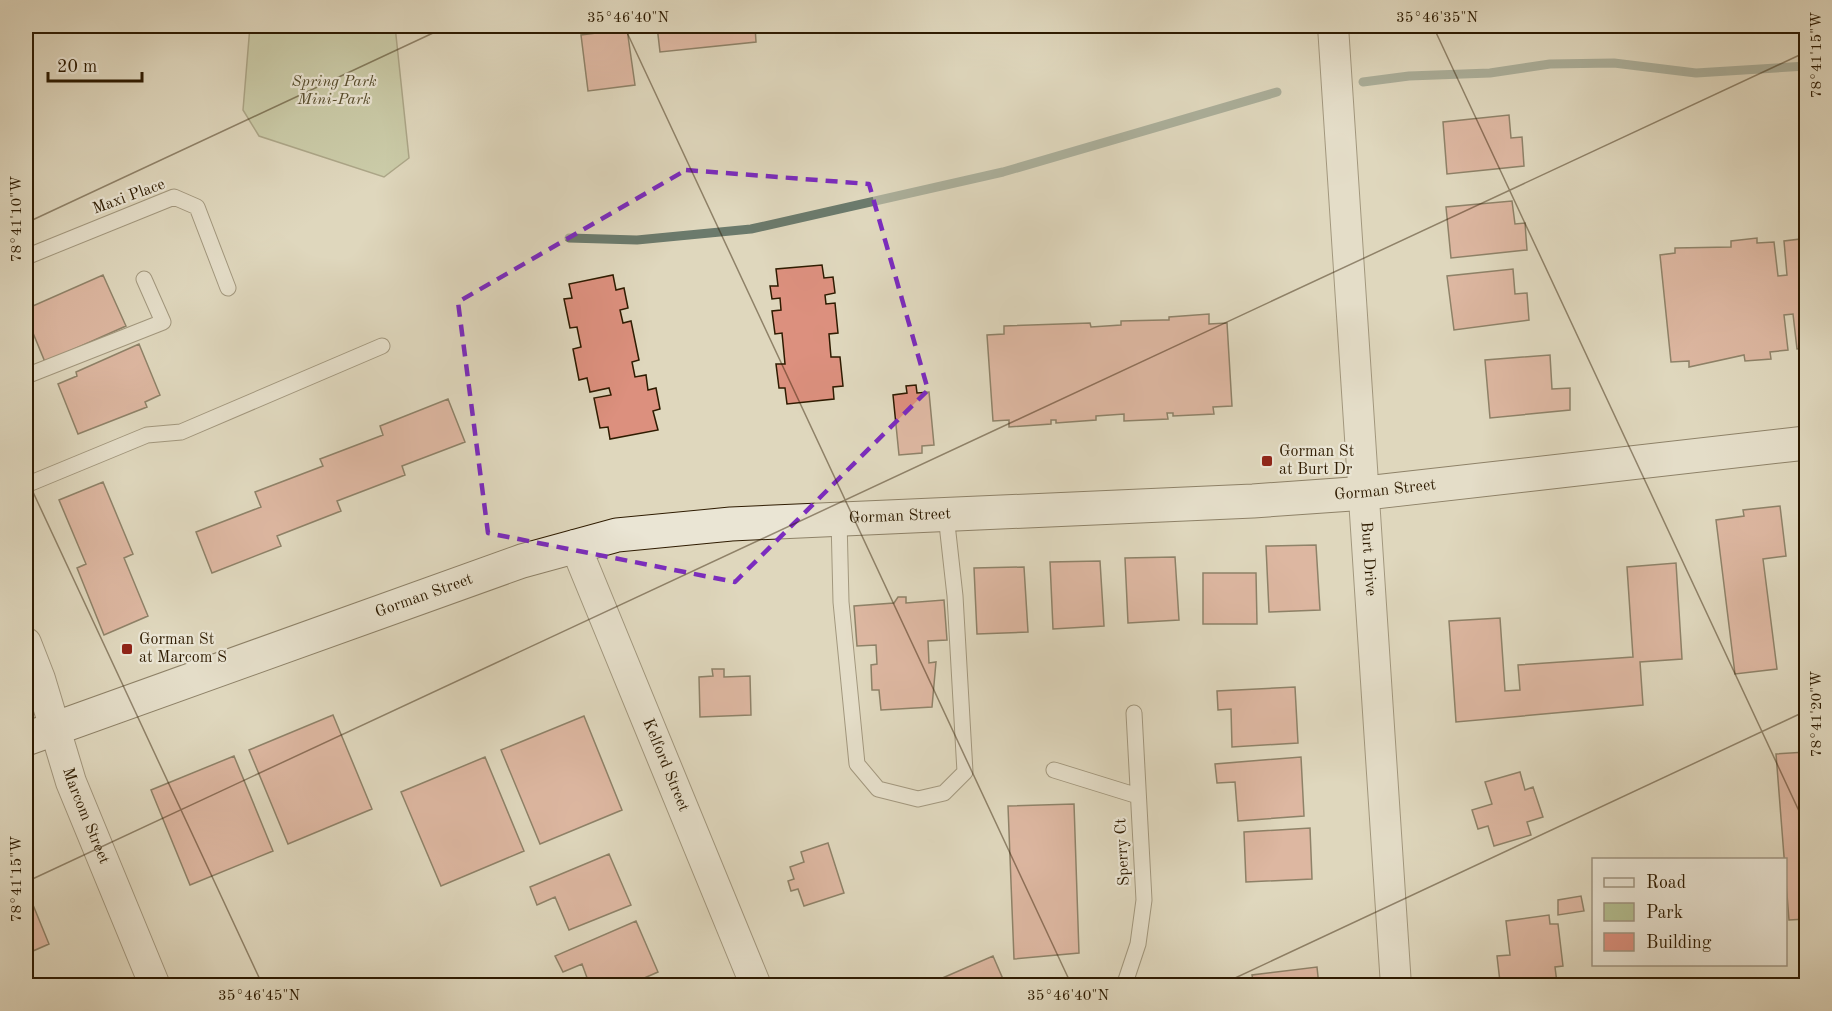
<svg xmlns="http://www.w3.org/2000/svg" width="1832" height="1011" font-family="'Old Standard TT',serif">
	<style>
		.green { fill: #b3be90; stroke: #706c48; stroke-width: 1.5 }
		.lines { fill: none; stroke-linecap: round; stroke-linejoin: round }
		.stream { stroke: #6b7a6c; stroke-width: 9 }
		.building { fill: #dc907e; stroke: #2e1b01; stroke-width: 1.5 }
		.service-casing { stroke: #5a4a30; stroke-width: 17 }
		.minor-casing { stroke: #5a4a30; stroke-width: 32 }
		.secondary-casing { stroke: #2e1b01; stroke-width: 35 }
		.service { stroke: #eae5d4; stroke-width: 15 }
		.minor { stroke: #eae5d4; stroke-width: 30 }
		.secondary { stroke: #eae5d4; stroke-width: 33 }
		.marked { fill: none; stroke: #7b2cbf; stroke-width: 4.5; stroke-dasharray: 12 8; stroke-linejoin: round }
		.ticks { fill: none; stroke: #2e1b01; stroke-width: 1.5; stroke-opacity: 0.45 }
		.poi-dot { fill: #8f2418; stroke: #eae5d4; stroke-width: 2 }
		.labels { text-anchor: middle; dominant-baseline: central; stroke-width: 4.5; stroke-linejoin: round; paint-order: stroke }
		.park-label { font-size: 16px; font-style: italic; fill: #564c2c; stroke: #eae5d4 }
		.street-label { font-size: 16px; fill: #2e1b01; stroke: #eae5d4 }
		.poi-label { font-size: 16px; fill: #2e1b01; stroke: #eae5d4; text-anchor: start }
		.neatline { fill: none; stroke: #2e1b01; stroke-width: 2 }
		.ticks-label { font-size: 15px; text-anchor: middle; fill: #2e1b01 }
	</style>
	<rect width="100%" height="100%" fill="#dfd7bd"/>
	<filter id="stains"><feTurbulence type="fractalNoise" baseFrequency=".00333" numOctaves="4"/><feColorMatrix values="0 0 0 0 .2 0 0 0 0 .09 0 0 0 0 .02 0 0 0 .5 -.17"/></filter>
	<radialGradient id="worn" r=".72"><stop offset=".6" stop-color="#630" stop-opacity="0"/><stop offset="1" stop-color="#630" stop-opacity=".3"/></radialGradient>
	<path class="green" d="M250,26h145l14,132 -25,19 -125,-41 -16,-26z"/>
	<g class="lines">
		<path class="stream" d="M1363,82l46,-6 81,-3 60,-9 64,-1 82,10 110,-7
			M569,238l68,2 114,-11 252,-57 274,-80"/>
	</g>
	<path class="building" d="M657,26h98l1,16 -96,10z
		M1195,26h42l-41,6z
		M627,29l8,56 -47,6 -7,-56z
		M1509,115l2,23 11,-1 2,29 -77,8 -4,-52z
		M1512,201l3,23 10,-1 2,27 -76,8 -5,-51z
		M1799,233h7v115l-9,1 -4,-35 -9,1 4,35 -18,2 1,7 -26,2 -1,-6 -55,12v-6l-18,1 -11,-107 15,-2v-5l56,-1v-6l26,-3v5l17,-1 4,34 9,-1 -3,-34 16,-2z
		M822,265l2,13 9,-1 2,16 -10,2 1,9 9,-1 3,30 -9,1 2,23h9l3,29 -10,1 1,12 -47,5 -2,-16h-6l-3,-24h9l-3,-31 -7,1 -3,-23 9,-1 -1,-12 -8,1 -2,-13h8l-2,-17z
		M1513,269l2,25 12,-1 2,27 -75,10 -7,-54z
		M103,275l23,51 -81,36 -19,-46v-7z
		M613,275l3,15 8,-2 4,20 -8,2 3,13 8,-2 8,39 -7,2 3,15 11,-2 2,15 8,-2 4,21 -7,2 5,19 -48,9 -2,-12 -8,1 -6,-30 17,-3 -2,-7 -19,4 -3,-14 -8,2 -6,-31 8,-2 -4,-20 -7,1 -6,-29 8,-1 -3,-14z
		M1209,314v10l18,-1 5,83 -19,1 1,7 -41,2v-3h-6l1,6 -44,2v-7l-28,2v4l-40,3v-3h-5v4l-42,3v-7l-16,1 -6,-86 17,-1v-8l86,-3 1,4 30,-2v-4l42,-1h6v-3z
		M139,344l21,51 -15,7 2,5 -69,27 -20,-50 19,-8 -1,-4z
		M1550,355l2,34 18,-1v22l-80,8 -5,-58z
		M916,385l1,8 12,-1 5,53 -12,1v7l-23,2 -6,-60 14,-2 -1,-7z
		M448,399l17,43 -63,24 3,9 -68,26 4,10 -64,25 4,10 -69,27 -16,-41 65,-25 -6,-15 68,-26 -3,-7 63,-24 -3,-9z
		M103,482l30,72 -9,4 24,58 -44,19 -27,-67 9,-4 -27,-64z
		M1780,506l6,50 -23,3 14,110 -42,5 -19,-154 28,-4 -1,-6z
		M1316,545l4,65 -51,2 -3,-66z
		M1175,557l4,63 -51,3 -3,-65z
		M1100,561l4,65 -51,3 -3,-67z
		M1676,563l6,96 -42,3 3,43 -187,17 -7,-101 51,-3 5,73 15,-1 -2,-25 115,-8 -6,-90z
		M1024,567l4,65 -51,2 -3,-66z
		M1203,573h53l1,51h-54z
		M898,597h8v6l38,-3 3,40 -19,1 1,22 7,-1 -4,45 -51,3 -2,-20h-7l-1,-25 6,-1 -1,-19 -19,1 -3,-40 40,-3z
		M712,669h12v8l26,-1 1,39 -51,2 -1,-40 14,-1z
		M1295,687l3,56 -66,4 -1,-38 -13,1 -1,-19z
		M333,715l39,94 -84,35 -39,-94z
		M584,716l38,94 -82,34 -39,-94z
		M1806,752v167l-17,1 -13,-166z
		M234,756l39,95 -83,34 -39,-95z
		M485,757l39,94 -83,35 -40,-94z
		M1301,757l3,59 -66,5 -3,-39 -18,1 -2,-19z
		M1520,772l5,18 8,-3 10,30 -16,5 4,13 -37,11 -6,-20 -10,3 -6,-19 20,-6 -7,-22z
		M1074,804l5,149 -65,6 -6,-153z
		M1310,828l2,51 -66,3 -2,-50z
		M828,843l16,50 -40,13 -6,-17 -7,2 -3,-10 6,-2 -4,-12 14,-5 -3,-10z
		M609,854l22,51 -62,25 -14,-33 -18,8 -7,-18z
		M1581,896l3,15 -26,4v-15z
		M31,900l18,44 -23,10v-52z
		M1549,915l1,9h8l5,42 -8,1 2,16 -41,3 -1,-6 -15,2 -3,-26 13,-1 -4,-34z
		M636,921l22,51 -32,14h-36l-8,-22 -19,8 -8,-16z
		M993,956l13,30h-82z
		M1317,967l2,19h-65l-2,-11z"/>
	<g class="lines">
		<defs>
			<path id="service" d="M26,257l148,-60 23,10 31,81
				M26,376l137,-54 -19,-43
				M26,485l121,-50 34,-3 201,-86
				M839,519l2,83 16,162 21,25 40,10 26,-6 21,-21 -10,-176 -9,-81
				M1054,770l84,26
				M1124,986l14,-42 6,-44 -10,-187"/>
			<g id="minor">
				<path id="s1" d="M1333,26l63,960"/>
				<path id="s2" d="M575,545l181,441"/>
				<path id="s3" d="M26,643l14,36 31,103 84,204"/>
			</g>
			<g id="secondary">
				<path id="s4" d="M26,739l496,-178 95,-26 114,-11 522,-23 113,-8 440,-50"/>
			</g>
		</defs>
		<use href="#service" class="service-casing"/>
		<use href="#minor" class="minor-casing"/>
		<use href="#secondary" class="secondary-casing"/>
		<use href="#service" class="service"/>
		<use href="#minor" class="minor"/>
		<use href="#secondary" class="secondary"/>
	</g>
	<path d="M0 0H1832V1011H0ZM686,170l183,14 59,206 -193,192 -247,-49 -30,-231z" fill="#dfd7bd" fill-opacity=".55" fill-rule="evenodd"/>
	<path class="marked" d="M686,170l183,14 59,206 -193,192 -247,-49 -30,-231z"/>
	<path class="ticks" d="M624,26l448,960M1433,26l373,800M26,223l422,-197M26,477l237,509M26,882l1780,-830M1218,986l588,-275"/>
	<g class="poi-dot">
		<rect x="1261" y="455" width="12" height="12" rx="3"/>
		<rect x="121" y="643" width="12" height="12" rx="3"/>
	</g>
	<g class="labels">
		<g class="park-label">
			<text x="334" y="82">Spring Park<tspan x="334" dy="18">Mini-Park</tspan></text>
		</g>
		<g class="street-label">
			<text transform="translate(129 197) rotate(-20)">Maxi Place</text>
			<text stroke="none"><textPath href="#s4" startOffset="1395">Gorman Street</textPath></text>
			<text stroke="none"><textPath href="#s4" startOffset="909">Gorman Street</textPath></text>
			<text stroke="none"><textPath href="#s1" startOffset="534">Burt Drive</textPath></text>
			<text stroke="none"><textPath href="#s4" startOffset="423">Gorman Street</textPath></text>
			<text stroke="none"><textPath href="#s2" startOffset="238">Kelford Street</textPath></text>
			<text stroke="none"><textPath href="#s3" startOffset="183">Marcom Street</textPath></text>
			<text transform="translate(1123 852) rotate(-93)">Sperry Ct</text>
		</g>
		<g class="poi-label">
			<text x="1279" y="452">Gorman St<tspan x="1279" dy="18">at Burt Dr</tspan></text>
			<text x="139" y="640">Gorman St<tspan x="139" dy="18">at Marcom S</tspan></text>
		</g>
	</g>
	<rect width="1832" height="1011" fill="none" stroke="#dfd7bd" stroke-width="66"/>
	<rect x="1592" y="858" width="195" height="108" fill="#eae5d4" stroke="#9f9480" stroke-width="1.5"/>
	<rect x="1604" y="878" width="30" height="9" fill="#eae5d4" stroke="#9f9480" stroke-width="1.5"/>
	<text x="1646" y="888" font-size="18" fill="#2e1b01">Road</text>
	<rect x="1604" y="903" width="30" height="18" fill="#b3be90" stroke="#9f9480" stroke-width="1.5"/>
	<text x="1646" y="918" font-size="18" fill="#2e1b01">Park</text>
	<rect x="1604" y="933" width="30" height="18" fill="#dc907e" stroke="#9f9480" stroke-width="1.5"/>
	<text x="1646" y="948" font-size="18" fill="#2e1b01">Building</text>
	<path d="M48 72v9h94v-9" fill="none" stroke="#2e1b01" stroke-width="3"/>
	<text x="57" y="72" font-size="18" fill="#2e1b01" stroke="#eae5d4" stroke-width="4.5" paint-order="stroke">20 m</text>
	<rect x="33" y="33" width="1766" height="945" class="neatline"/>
	<g class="ticks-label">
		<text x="628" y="22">35°46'40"N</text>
		<text x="1437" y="22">35°46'35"N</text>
		<text transform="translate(1816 55) rotate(-90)" y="5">78°41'15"W</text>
		<text transform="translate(16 219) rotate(-90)" y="5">78°41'10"W</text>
		<text transform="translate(1816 714) rotate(-90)" y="5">78°41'20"W</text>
		<text transform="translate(16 879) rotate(-90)" y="5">78°41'15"W</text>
		<text x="259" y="1000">35°46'45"N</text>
		<text x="1068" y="1000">35°46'40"N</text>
	</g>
	<rect width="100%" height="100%" filter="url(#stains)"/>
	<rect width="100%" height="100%" fill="url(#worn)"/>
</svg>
